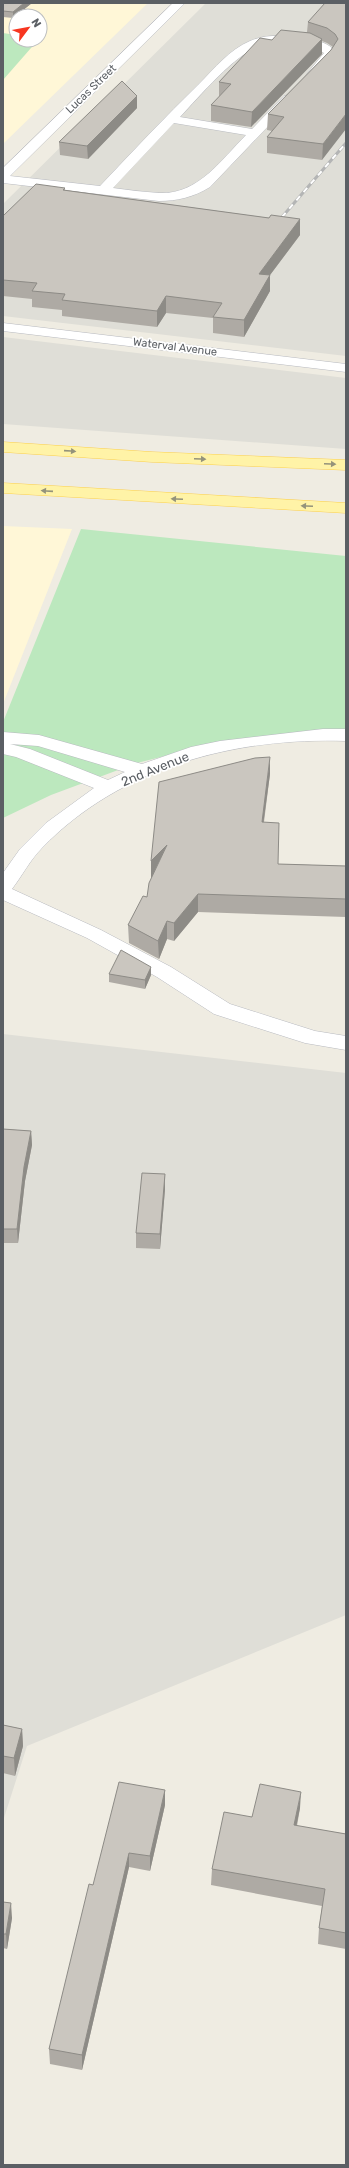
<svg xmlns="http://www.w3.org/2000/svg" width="349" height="2168" font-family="Rubik,sans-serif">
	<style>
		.commercial { fill: #fff7d7; fill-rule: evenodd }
		.industrial { fill: #dfded7 }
		.green { fill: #bce8be }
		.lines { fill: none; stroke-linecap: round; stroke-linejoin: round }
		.minor-casing { stroke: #b8bac0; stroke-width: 1 }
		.major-casing { stroke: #fcd04e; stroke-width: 1 }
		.minor { fill: #fff; fill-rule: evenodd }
		.major { fill: #fff3a7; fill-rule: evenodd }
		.rail-casing { stroke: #b4b5b5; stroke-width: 3 }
		.rail { stroke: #fff; stroke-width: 2; stroke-dasharray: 5.5; stroke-linecap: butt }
		.wall { fill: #aeaaa4 }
		.shaded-wall { fill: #8d8b86 }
		.building { fill: #cac6bf; stroke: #8d8b86 }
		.oneway { fill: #94937b }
		.labels { text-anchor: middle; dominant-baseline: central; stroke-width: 3.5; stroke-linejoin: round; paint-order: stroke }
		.far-street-label { font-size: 11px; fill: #5b5f64; stroke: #fff }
		.street-label { font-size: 13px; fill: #5b5f64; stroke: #fff }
	</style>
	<rect width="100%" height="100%" fill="#efece2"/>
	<path class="commercial" d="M3,3h145l-145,141zM16,16h24v24h-24z
		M3,526l69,3 -69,175z"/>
	<path class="industrial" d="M206,3h140v353l-343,-40v-112z
		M3,337l343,41v71l-343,-25z
		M3,1034l343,39v542l-319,131 -24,75z"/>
	<path class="green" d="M3,33l13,2v5h22l-35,40z
		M81,529l265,27v181l-129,6 -80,20 -86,32 -48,23v-96z"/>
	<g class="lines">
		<defs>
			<path id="minor" d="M173,3h12l-175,173 90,10c33,-35 65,-69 99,-102 16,-16 30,-34 51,-43 16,-7 36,-6 54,-3 12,2 25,4 32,15l-20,25 -4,1 -6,-4 18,-22c-9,-6 -19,-8 -29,-9 -11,-1 -24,-2 -34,1 -26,9 -62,52 -81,72l72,12 32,-33 4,-1 6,4 -84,88c-16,10 -33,14 -51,14l-156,-18v-15zM174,123l72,12c-25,25 -48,60 -87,58 -15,-1 -31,-3 -46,-5z
				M3,323l343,41v8l-343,-41z
				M323,729h23v12c-110,-4 -226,26 -304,107 -12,12 -20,28 -30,41l89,41 70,37 59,37 85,27 31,5v14l-41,-7 -91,-29 -57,-37 -70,-39 -84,-38v-27l17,-24 26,-26 48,-35 -78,-31 -13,-3v-22l36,3 103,29 49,-17 29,-6zM10,744l28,2 87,26 -17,8 -78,-31z"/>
			<path id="major" d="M3,442l149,10 194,8v10l-194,-8 -149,-10z
				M3,483l343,20v10l-343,-20z"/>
		</defs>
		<use href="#minor" class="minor-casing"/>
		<use href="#major" class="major-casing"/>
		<use href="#minor" class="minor"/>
		<use href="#major" class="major"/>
		<defs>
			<path id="rail" d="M282,217l64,-74"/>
		</defs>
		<use href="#rail" class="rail-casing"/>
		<use href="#rail" class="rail"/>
	</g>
	<path class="wall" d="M3,3h29l-19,15 -10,-1z
		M346,3l-24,157 -55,-7v-16l5,-6 -5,-1 1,-16 63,-64 2,-3 -6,-4 -5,-2v13l-71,73 -40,-6v-16l8,-8v-15l53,-42 35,-8 1,-10z
		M137,96v12l-49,51 -28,-4 -1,-13z
		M65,188v2l204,28 31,1v16l-30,40v16l-26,46 -31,-4v-15l-47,-5 -9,14 -95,-11v-6l-30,-3v-8l-29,-3v-80z
		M270,774l-6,48 14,42 68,2v51l-148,-5 -24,29 -7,-2 -8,20 -30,-16 -1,-18 19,-28z
		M151,967v8l-6,14 -36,-7v-8z
		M3,1129l28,2 1,14 -7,36 -7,62h-15z
		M165,1174v15l-5,60 -24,-1v-15z
		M3,1725l19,4 1,17 -8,30 -12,-3z
		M165,1790v15l-15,66 -21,-4 -47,203 -32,-6 -1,-15 44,-164z
		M300,1808l-3,18 49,8v115l-28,-5 1,-16 3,-22 -111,-21 1,-16 40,-52z
		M3,1902l9,16 -5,31 -4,-1z"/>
	<path class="shaded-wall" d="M24,3h8l-19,15v-6z
		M322,39v15l-71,73 1,-15z
		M137,96v12l-49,51 -1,-13z
		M346,114v15l-24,31 1,-16z
		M300,219v16l-30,40v16l-26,46v-17l15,-46z
		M166,296v17l-9,14v-16z
		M270,757v17l-9,66 1,-18z
		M167,845l-16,34v-18z
		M198,894v18l-24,29v-18z
		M167,921v18l-8,20 -1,-18z
		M151,967v8l-6,14v-9z
		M31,1131l1,14 -7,36 -7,62 -1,-14 7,-62z
		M165,1174v15l-5,60v-15z
		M22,1729l1,17 -8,30 -1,-18z
		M165,1790v15l-15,66v-15z
		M301,1792l-1,16 -7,34 1,-17z
		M129,1853v14l-47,203v-15z
		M11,1903l1,15 -5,31 -1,-15z"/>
	<path class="building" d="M3,3h21l-11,9 -10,-1z
		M325,3h21v111l-23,30 -56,-7 17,-20 -16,-3 63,-64 7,-11 -3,-5 -8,-6 -19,-6z
		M281,30l29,3 12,6 -70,73 -41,-7 20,-21 -12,-2 41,-44 12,2z
		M122,81l15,15 -50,50 -28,-4z
		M36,184l29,4 -2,2 206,28 2,-3 29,4 -41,55 11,1 -26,45 -31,-3 9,-14 -56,-7 -9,15 -95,-11 3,-6 -33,-3 5,-8 -34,-3v-64z
		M270,757l-8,65 17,1 -1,41 68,2v33l-148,-5 -24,29 -7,-2 -9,20 -30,-16 15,-29 4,1 2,-14 18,-38 -16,16 8,-79 96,-24z
		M121,950l30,17 -6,13 -36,-6z
		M3,1129l28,2 -7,36 -7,62h-14z
		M142,1173l23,1 -5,60 -24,-1z
		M3,1725l19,4 -8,29 -11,-2z
		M119,1782l46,8 -15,66 -21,-3 -47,202 -33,-6 40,-165 4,1z
		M260,1784l41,8 -7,33 52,9v99l-27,-5 6,-39 -113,-20 12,-57 28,5z
		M3,1902l8,1 -5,31h-3z"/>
	<defs><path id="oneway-solid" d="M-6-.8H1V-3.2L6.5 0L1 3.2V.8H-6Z"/></defs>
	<g class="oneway">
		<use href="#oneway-solid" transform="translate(70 451) rotate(4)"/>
		<use href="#oneway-solid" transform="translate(200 459) rotate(2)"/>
		<use href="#oneway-solid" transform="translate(330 464) rotate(2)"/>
		<use href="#oneway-solid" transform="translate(47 491) rotate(-176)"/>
		<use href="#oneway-solid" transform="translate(177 499) rotate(-177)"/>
		<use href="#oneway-solid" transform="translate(307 506) rotate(-177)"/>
	</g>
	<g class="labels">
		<g class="far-street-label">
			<text transform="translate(91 89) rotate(-44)">Lucas Street</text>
			<text transform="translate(175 347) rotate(7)">Waterval Avenue</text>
		</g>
		<g class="street-label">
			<text transform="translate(155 769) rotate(-22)">2nd Avenue</text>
		</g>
	</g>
	<rect width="349" height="2168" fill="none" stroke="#5b5f64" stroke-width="8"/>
	<g transform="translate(28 28) rotate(58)"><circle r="19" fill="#ffffff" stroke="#bdbfc1"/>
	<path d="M0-3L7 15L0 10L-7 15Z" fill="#f73620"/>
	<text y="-6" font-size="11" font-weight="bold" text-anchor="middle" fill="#5b5f64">N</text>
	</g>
</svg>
